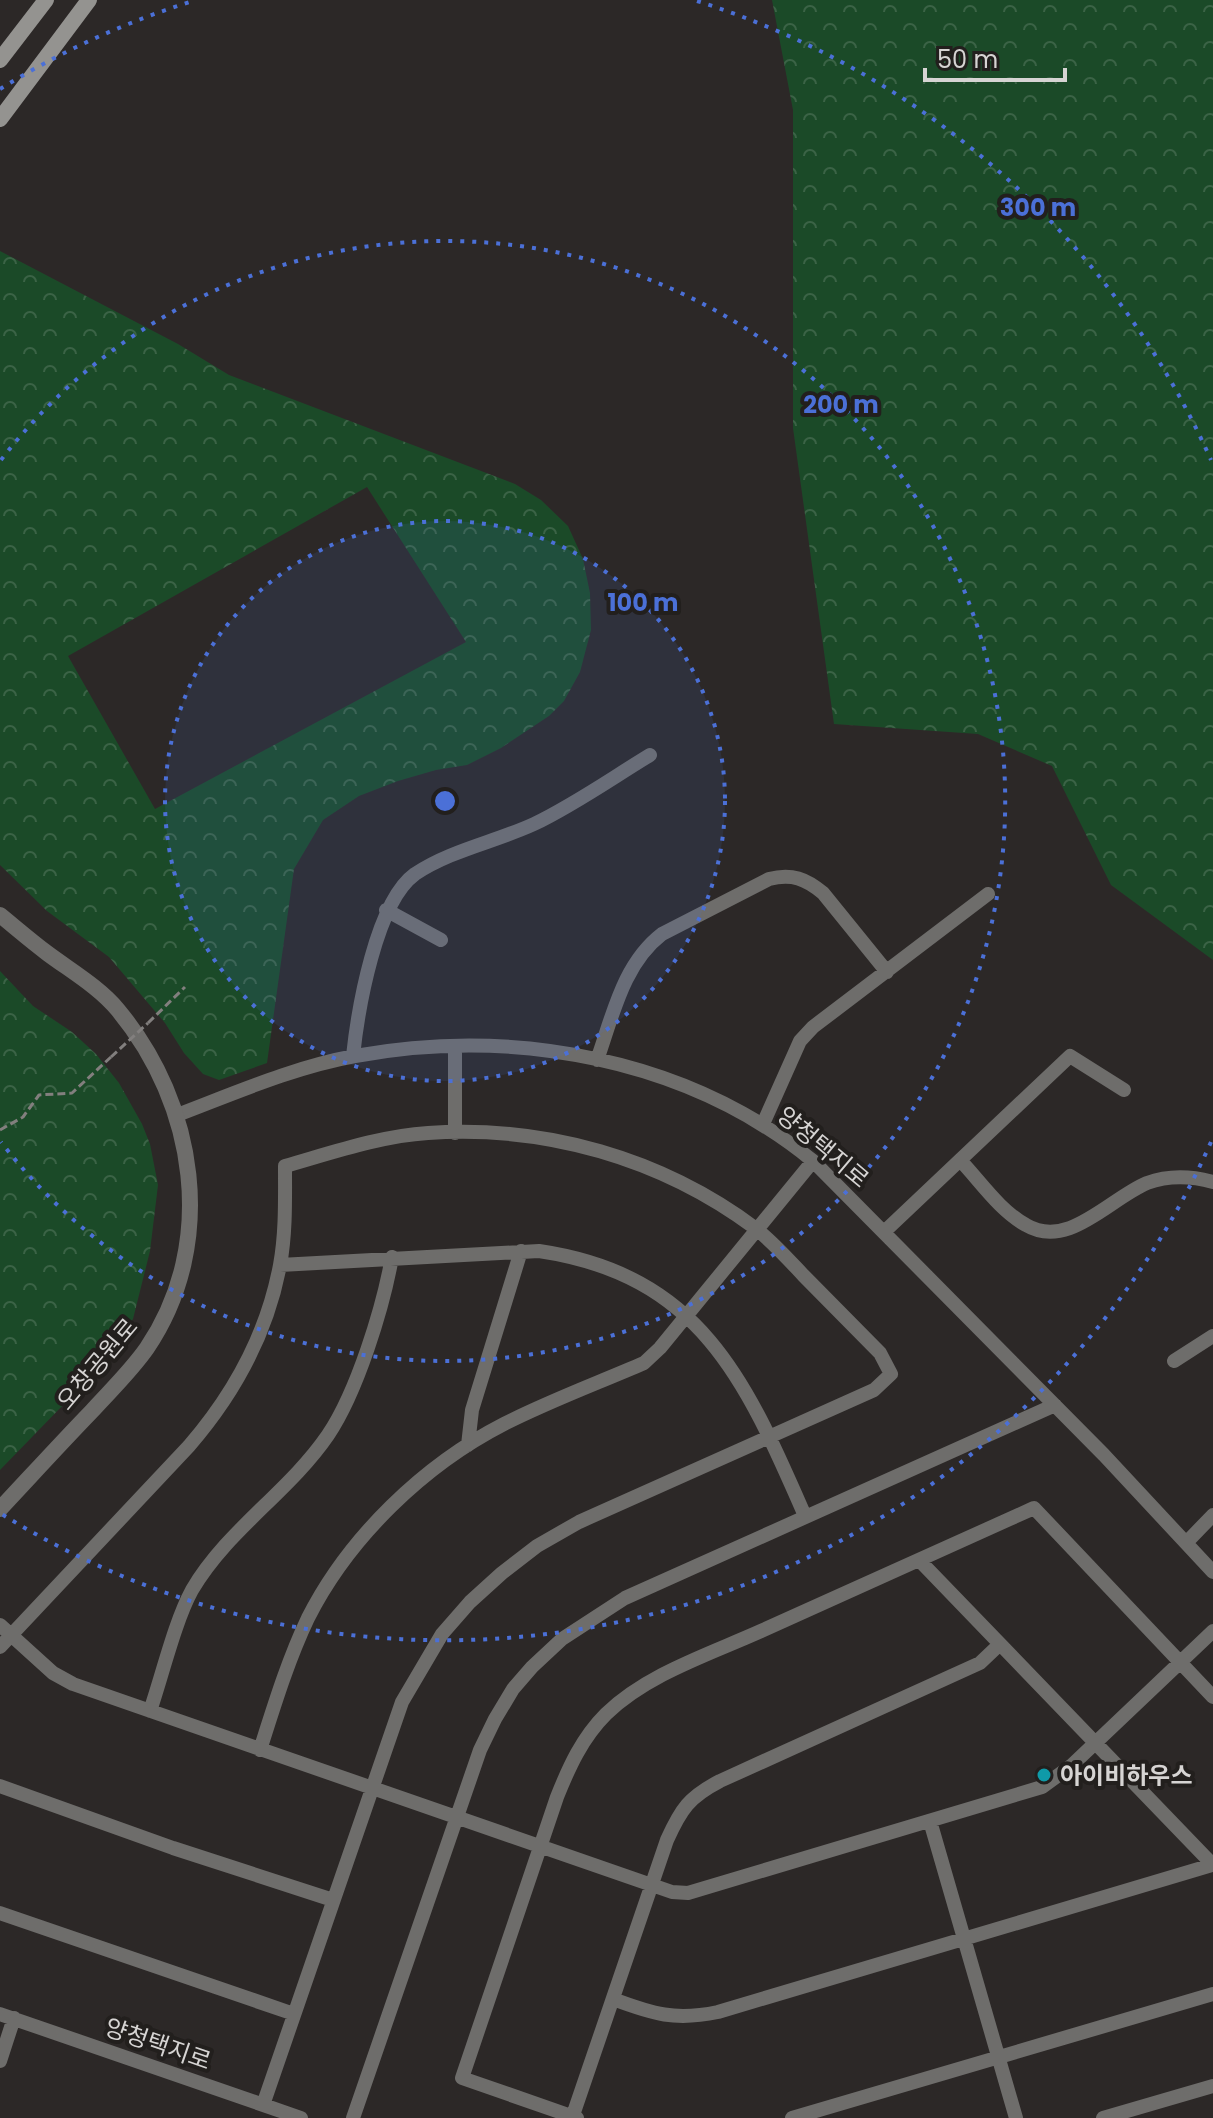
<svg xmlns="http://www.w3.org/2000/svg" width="1213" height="2118" font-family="Poppins,'Noto Sans KR',sans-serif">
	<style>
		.forest { fill: url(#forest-crowns); fill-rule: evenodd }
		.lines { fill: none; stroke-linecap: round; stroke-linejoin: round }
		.path { stroke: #827f7e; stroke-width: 3; stroke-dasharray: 8 4; stroke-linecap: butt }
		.minor { stroke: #6e6d6b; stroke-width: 14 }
		.tertiary { stroke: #6e6d6b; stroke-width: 16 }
		.secondary { stroke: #949390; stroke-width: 16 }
		.path-bridge { stroke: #827f7e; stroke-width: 3; stroke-dasharray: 8 4; stroke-linecap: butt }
		.ring { fill: none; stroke: #4b70d7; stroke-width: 4; stroke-dasharray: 4 8 }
		.culture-dot { fill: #0f9aa8; stroke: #221f1d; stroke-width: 3 }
		.labels { text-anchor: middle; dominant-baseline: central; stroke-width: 8; stroke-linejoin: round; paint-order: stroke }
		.street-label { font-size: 24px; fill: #d6d4d3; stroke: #221f1d }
		.poi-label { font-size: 24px; font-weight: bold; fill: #d6d4d3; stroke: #221f1d; text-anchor: start }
		.centre { fill: #4b70d7; stroke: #221f1d; stroke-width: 4 }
		.ring-label { font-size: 24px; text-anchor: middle; font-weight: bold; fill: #4b70d7; stroke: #221f1d; stroke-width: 8; stroke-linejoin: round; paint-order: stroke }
	</style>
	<defs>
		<pattern id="forest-crowns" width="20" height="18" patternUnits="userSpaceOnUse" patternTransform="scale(2)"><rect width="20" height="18" fill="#1b4a28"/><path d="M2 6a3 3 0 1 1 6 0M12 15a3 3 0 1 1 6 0" fill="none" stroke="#3b6346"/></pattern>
	</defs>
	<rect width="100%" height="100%" fill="#2c2827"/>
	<path class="forest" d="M772,0h441v960l-102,-75 -59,-119 -74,-32 -144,-10 -41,-296v-318z
		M0,251l178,93 51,31 286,109 26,16 27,26 15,33 7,34 1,37 -11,42 -16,29 -15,15 -48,32 -34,17 -31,5 -38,11 -39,15 -36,24 -29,49 -27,194 -48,17 -16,-6 -19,-21 -19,-30 -56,-66 -62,-46 -47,-46zM367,487l99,155 -311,167 -87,-153z
		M0,971l33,35 39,26 24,22 23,29 23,41 8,20 8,41 -8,66 -17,68 -35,50 -98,101z"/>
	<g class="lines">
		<path class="path" d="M148,1023l37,-36
			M0,1130l23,-13 16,-22 33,-2 39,-36"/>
		<path class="minor" d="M386,910l55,30
			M353,1056c5,-47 23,-154 62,-182 36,-24 80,-32 119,-50 40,-19 78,-46 116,-69
			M597,1060c16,-45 26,-96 65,-126l107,-55c23,-6 37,0 54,14l64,79
			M177,1115c58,-22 117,-48 178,-59 158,-29 332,2 458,105l291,294 109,117
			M763,1124l37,-83 13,-14 175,-133
			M455,1133v-86
			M960,1160c20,21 40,51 66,65 42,25 83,-26 121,-42 22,-8 44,-7 66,-1
			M884,1232l186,-176 54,34
			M280,1265l259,-14c162,24 207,130 266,265
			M1174,1361l39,-25
			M468,1445l4,-35 49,-159
			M1186,1543l27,-28
			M919,1560l294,305
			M0,1625l53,48 20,11 599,208 16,1 354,-106 29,-21 142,-135
			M0,1647l189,-201c45,-52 78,-112 91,-181 6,-33 5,-66 5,-99 46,-13 95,-30 143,-33 117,-8 233,25 327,95 18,14 33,31 48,47 26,26 51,52 77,78l11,21 -17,16 -295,132 -42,24 -35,27 -32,29 -28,32 -40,68 -139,403
			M150,1711c12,-35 25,-90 42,-121 35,-60 97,-98 136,-155 29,-43 55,-127 64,-178
			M260,1750c14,-44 28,-90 48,-132 41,-81 116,-153 196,-194 45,-23 94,-41 140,-61l16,-15 153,-187
			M0,1786l173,62 160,52
			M930,1821l86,297
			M0,1913l294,101
			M613,1999c40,15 62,22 105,13l494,-147
			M0,2014l301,104
			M0,2061l14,-43
			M353,2118l127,-368 15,-31 18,-30 19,-22 30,-28 63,-41 430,-193
			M572,2118l95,-278c14,-31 22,-43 53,-59l260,-118 20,-19
			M577,2118l-115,-40 95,-281c12,-30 25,-59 49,-83 41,-40 104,-60 155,-83 91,-41 182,-82 273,-123l179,189
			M792,2118l421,-124
			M1103,2118l110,-32"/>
		<path class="tertiary" d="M0,915c16,13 31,26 47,38 24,18 52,34 71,57 78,94 100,233 29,338 -16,23 -37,43 -56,64 -31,32 -61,65 -91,97"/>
		<path class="secondary" d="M0,60l46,-60
			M0,119l89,-119"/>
		<path class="path-bridge" d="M111,1057l37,-34"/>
	</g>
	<circle cx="445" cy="801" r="280" fill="#4b70d7" fill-opacity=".12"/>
	<g class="ring">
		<circle cx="445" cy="801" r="280"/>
		<path d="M1 460A560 560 0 1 1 1 1142"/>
		<path d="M1211 1142A839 839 0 0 1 0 1513M0 89A839 839 0 0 1 193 1M697 1A839 839 0 0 1 1211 460"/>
	</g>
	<circle class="culture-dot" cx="1044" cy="1775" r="8"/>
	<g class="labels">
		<g class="street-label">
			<text transform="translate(823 1147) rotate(40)">양청택지로</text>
			<text transform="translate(97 1364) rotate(-50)">오창공원로</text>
			<text transform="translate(158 2044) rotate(19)">양청택지로</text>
		</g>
		<g class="poi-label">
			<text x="1060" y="1775">아이비하우스</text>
		</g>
	</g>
	<circle cx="445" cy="801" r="12" class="centre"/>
	<g class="ring-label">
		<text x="1038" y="216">300 m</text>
		<text x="841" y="413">200 m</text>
		<text x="643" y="611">100 m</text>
	</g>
	<path d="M925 68v12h140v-12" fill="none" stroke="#d6d4d3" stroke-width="4"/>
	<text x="937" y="68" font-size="24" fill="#d6d4d3" stroke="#221f1d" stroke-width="6" paint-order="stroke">50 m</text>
</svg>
